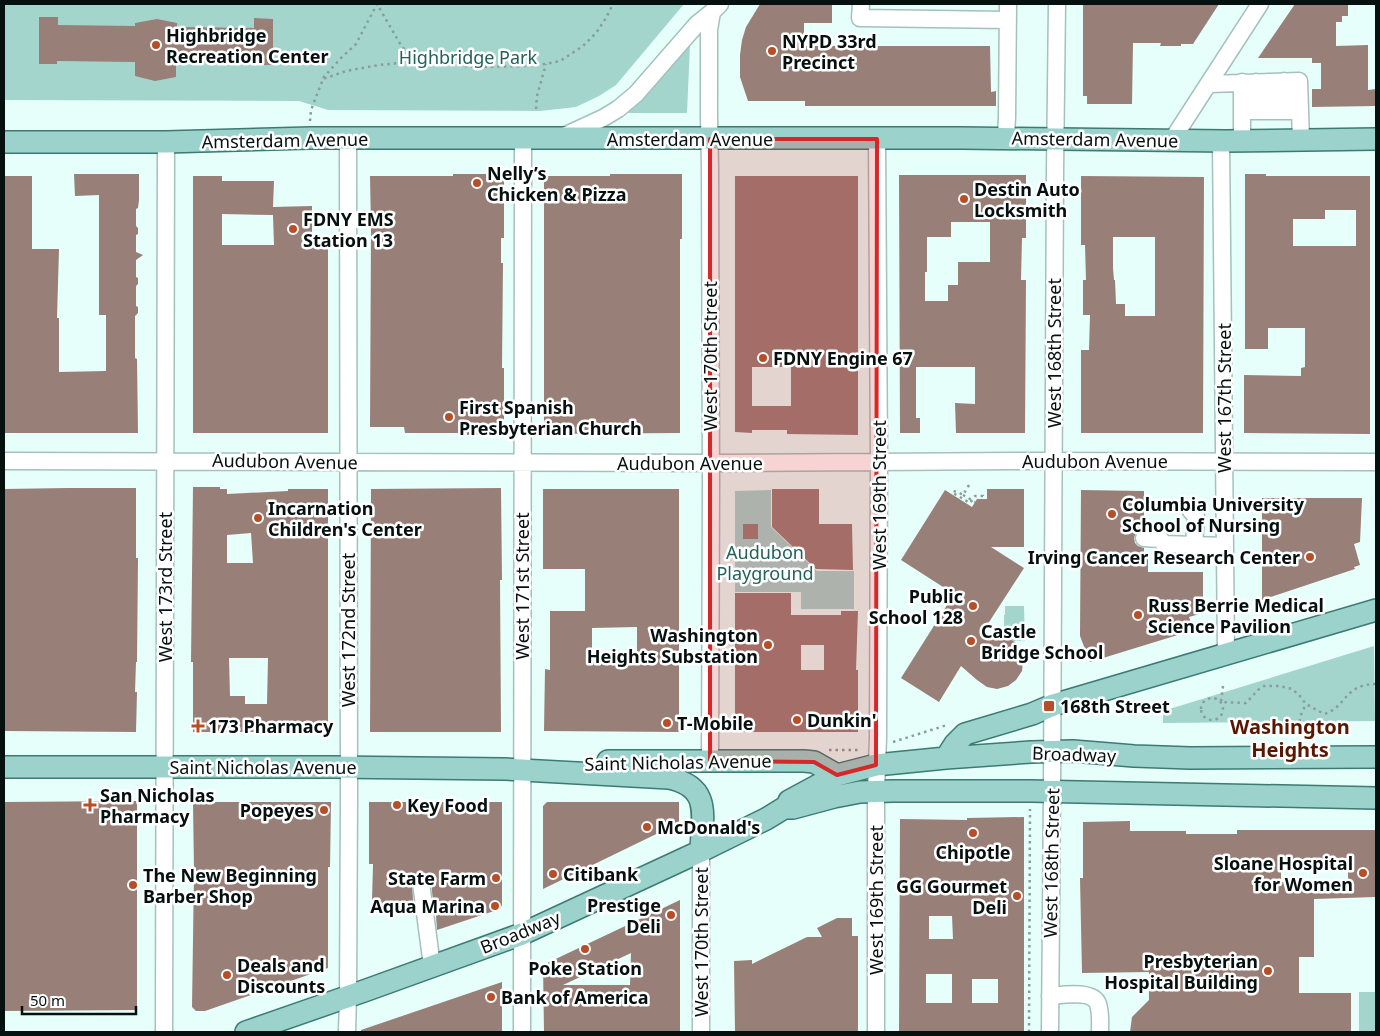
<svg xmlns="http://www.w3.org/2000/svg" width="1380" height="1036" font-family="'Noto Sans',sans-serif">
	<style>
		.green { fill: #a3d5cd }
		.building { fill: #987f77; fill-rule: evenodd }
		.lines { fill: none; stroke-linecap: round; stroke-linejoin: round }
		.minor-casing { stroke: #a4c1bc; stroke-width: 19 }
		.major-casing { stroke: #3b7b72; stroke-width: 24 }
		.path { stroke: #899d99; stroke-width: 2.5; stroke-dasharray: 2.5 4; stroke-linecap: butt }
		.minor { stroke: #fff; stroke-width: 16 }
		.major { stroke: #9bd2cb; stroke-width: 21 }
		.marked { fill: #d62828; fill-opacity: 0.2; stroke: #d62828; stroke-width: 4; stroke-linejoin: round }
		.poi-dot { fill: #b64e27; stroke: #fff; stroke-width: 2 }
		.labels { text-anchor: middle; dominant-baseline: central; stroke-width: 5; stroke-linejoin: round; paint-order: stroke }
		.poi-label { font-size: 18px; font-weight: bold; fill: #06110f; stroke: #fff; text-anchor: start }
		.park-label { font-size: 18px; fill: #20625a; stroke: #fff }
		.street-label { font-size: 18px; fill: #06110f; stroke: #fff }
		.quarter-label { font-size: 20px; font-weight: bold; fill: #571700; stroke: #fff }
	</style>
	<rect width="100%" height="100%" fill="#e6fffa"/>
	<path class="green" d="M4,4h680l-68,81 -17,11 -23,11 -36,4 -212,-1 -29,-9 -295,-1z
		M690,44l-3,69h-62z
		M771,490v37l46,44h37v38h-53v-17h-66v-101z
		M1005,606h19l1,35h-12l-9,-5v-21h1z
		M1374,646l1,75 -212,2v-12z
		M1359,992h17v40h-17z"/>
	<path class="building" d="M760,4h72v19h-28v23h186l1,46 5,-1v15h-191v-5h-57l-8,-24v-22l2,-15 4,-13z
		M1083,4h136l-26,40h-12v2h-21l1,-3h-28l-1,61h-45v-8h-4z
		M1295,4h53v12h-6v6h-6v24l32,-1v45l8,-1v17l-64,1v-18h9v-26h-9v-5h-54z
		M39,17h19v8l77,1v-3l22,-4 20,4v4l77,1v-10l19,1v46h-16v-2l-81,-1v15l-21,4 -20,-5v-14l-78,-1v3h-18z
		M74,174h65v26l-1,8 -2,1v17l2,2v6l-2,1v17l7,3 -7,5v17l2,1v6l-2,2v20l2,1v6l-3,3v42l2,1 1,74h-134v-257h28v73h27l-2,69h2v54l47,-1v-56h-7v-120l-24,1z
		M453,174h51v64h-3v25h2l-1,105h2v67h-37v-2h-62l-1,-6h-34l1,-198 -1,-53h83z
		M610,174h72v65h-2v194l-136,1v-258h66z
		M1245,174h21v2h104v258l-126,-1v-58l57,1v-8l4,-1v-39h-37v21h-23zM1325,210h31v36h-63v-27h32z
		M899,175h127v63h-4l-1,42h5l-1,153h-69l-1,-30 20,1v-37h-59v51h4v15h-20zM951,222h39v40h-32v23h-10v16h-23v-29h2v-35h24z
		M193,176h29v5h52l-1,26 39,-1v39h16v188h-135zM222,214l51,1 1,30h-52z
		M735,176h123v259l-71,-1v-4h-35v3l-17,-1zM752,367h39v39h-39z
		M1081,176l123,1 -1,256h-122v-83h8l1,-35h-7v-35h3l-1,-35h-4zM1113,237h42v79h-30v-12h-9l-1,-24h-1l-1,-12z
		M193,487h27v2h7v5l61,-3v-2h40v243h-135v-70h-2zM251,533l2,30h-26v-28zM229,658h39l-1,46h-22v-8h-15z
		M68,488h68v70h2l-1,104h-1l-1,30h2l-1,40 -132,-1v-242z
		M501,488l1,92h-2l1,152h-131l1,-243z
		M543,489h136v243l-135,-1 1,-62 5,1v-59h35v-42h-42zM637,627v28h-45v-27z
		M772,489h47v35h33l1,46 -37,-1 -44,-42z
		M987,489h37v58h-33l33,21 -42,65 24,4 9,5 6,9 2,10 -1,10 -6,9 -8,6 -11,3 -10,-2 -10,-7 -16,-14 -22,36 -38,-24 53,-84 -53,-34 44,-70 27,17 5,-8h10z
		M1081,490l63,1v37l-5,1 -3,3 -2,6 1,5 3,3 6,2v5h4v19h55v41l-14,4 5,13 -104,32 -10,-26z
		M1262,498h100l-2,44 -6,2 6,21 -6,2 1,2 -93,31z
		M743,524h15v15h-15z
		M735,593h56v22h50v-4h17l-2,59h2v62h-123zM801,645h23v25h-23z
		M137,801v209l-133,1v-209z
		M193,802h138l-1,65h-2v101l-123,43h-9l-4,-4 2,-135z
		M369,802h133v103l-2,4 -63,21 -2,-29h-2l-2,-20 -2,-4 -4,-3 -5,-1 -5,2 -3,5 1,21h-16v3h-19v-3h-6l1,-37h-4z
		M547,802h132v21l-136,66v-83z
		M1024,817v215h-125l1,-213 67,1v-2zM929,916h23l1,23h-24zM926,974h26v29h-26zM972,979h26v24h-26z
		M1130,821v10h56v3h51v-4h139v67l-62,2v58h-15v36h52v39h-221l2,-15 17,-17v-28l-67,1 -2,-95h3v-56zM1348,858v26l-34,1v-2l-33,-1v-22z
		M680,900v132h-136l-1,-67zM631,953l-1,32h-67z
		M837,918h15v18h6v96h-123l-1,-71 18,-1v4l55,-27h15l-5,-9z
		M502,982v50h-141v-2z"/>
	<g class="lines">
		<defs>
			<path id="minor" d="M861,4l-1,14 148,2
				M1284,81l1,30
				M1242,82v59
				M1256,82l1,29
				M1269,82v29
				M1209,84l90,-3 2,59
				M1242,111h58
				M564,136l39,-18 15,-9 18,-15 61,-70 15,-12 8,-8
				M1006,138l1,-21 1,-113
				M1172,140l88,-136
				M1221,141l5,513
				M4,461l723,2 302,-2 347,1
				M1191,511l5,5 -2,29
				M1144,538l16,1 4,5 61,2
				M710,761l1,-279 -1,-313 -1,-53v-86l3,-18
				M421,883l11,83
				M1050,996c12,-1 43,-6 48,8 3,9 2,20 2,28
				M164,1032l2,-890
				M347,1032l1,-35 1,-202 -1,-657
				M522,1032l1,-893
				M701,1032v-181
				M876,1032v-241l2,-54 1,-276 -2,-322
				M1050,1032l2,-240 3,-620 2,-168"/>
			<path id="major" d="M4,142h162l144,-4h651l265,3 150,-2
				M946,758l9,-14 10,-10 67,-20 21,-9 323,-95
				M608,761h196l10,1 23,13
				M4,767h327l173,2 165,9c43,9 33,38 32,73
				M789,801l48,-26 39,-10 70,-7 85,-6 42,-1 61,5 56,2 186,-1
				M246,1032l118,-41 158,-57 179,-83 65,-32 18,-11h9l41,-11 26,-5 33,-1h138l345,7"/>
		</defs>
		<use href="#minor" class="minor-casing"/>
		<use href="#major" class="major-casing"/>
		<path class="path" d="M323,78l18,-20 15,-14 21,-40 25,43 16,14
			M536,109l1,-13 9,-32
			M310,121l1,-11 12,-31 23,-8 33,-6 39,-4 56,6 53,-1 19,-2 14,-3 23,-15 13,-13 10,-15 7,-14
			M969,485l-6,10 -5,-3 -5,-1v2l17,10 5,-7h8v3
			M963,495l12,7
			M1223,686l-2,16 25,1 12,-13 6,-4h15l13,3 7,6 7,9 18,10c22,-6 20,-30 52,-30
			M1201 709a11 11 0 1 1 22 0a11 11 0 1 1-22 0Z
			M1299,728l1,-11 6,-13
			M893,742l54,-17
			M829,750h29
			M1029,1032l1,-223"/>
		<use href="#minor" class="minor"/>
		<use href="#major" class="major"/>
	</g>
	<path class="marked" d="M710,139h167l-1,626 -39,10 -23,-13 -104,-1z"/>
	<g class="poi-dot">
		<circle cx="156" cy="45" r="5"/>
		<circle cx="772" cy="51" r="5"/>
		<circle cx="477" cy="183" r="5"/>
		<circle cx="964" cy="199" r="5"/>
		<circle cx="293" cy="229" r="5"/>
		<circle cx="763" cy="358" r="5"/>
		<circle cx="449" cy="417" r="5"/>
		<circle cx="1112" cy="514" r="5"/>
		<circle cx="258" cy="518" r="5"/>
		<circle cx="1310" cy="557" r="5"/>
		<circle cx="973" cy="606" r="5"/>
		<circle cx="1138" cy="615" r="5"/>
		<circle cx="971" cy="641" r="5"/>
		<circle cx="768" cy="645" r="5"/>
		<rect x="1043" y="700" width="12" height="12" rx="2.5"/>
		<circle cx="797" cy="720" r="5"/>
		<circle cx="667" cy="723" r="5"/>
		<path d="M195.5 718.5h5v5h5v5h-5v5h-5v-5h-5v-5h5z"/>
		<path d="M87.5 797.5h5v5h5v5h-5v5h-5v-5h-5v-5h5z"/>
		<circle cx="397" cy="805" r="5"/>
		<circle cx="324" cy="810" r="5"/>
		<circle cx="647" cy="827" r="5"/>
		<circle cx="973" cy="833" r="5"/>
		<circle cx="1363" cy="873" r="5"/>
		<circle cx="553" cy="874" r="5"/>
		<circle cx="496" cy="878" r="5"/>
		<circle cx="133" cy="885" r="5"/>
		<circle cx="1017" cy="896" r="5"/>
		<circle cx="495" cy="906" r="5"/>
		<circle cx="671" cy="915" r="5"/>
		<circle cx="585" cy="949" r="5"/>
		<circle cx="1268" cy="971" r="5"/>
		<circle cx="227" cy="975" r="5"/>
		<circle cx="491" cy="997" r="5"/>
	</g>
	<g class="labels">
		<g class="poi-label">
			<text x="166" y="35">Highbridge<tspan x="166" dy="21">Recreation Center</tspan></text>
			<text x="782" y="41">NYPD 33rd<tspan x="782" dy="21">Precinct</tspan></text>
			<text x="487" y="173">Nelly’s<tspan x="487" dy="21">Chicken &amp; Pizza</tspan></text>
			<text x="974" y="189">Destin Auto<tspan x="974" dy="21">Locksmith</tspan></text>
			<text x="303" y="219">FDNY EMS<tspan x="303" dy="21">Station 13</tspan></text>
			<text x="773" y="358">FDNY Engine 67</text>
			<text x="459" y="407">First Spanish<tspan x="459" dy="21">Presbyterian Church</tspan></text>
			<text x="1122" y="504">Columbia University<tspan x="1122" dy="21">School of Nursing</tspan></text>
			<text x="268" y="508">Incarnation<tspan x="268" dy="21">Children's Center</tspan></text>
			<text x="1300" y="557" text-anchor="end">Irving Cancer Research Center</text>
			<text x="963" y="596" text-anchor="end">Public<tspan x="963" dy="21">School 128</tspan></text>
			<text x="1148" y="605">Russ Berrie Medical<tspan x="1148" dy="21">Science Pavilion</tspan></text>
			<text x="981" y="631">Castle<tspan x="981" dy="21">Bridge School</tspan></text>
			<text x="758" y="635" text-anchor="end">Washington<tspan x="758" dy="21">Heights Substation</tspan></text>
			<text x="1060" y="706">168th Street</text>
			<text x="807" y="720">Dunkin'</text>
			<text x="677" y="723">T-Mobile</text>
			<text x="208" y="726">173 Pharmacy</text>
			<text x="100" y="795">San Nicholas<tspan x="100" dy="21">Pharmacy</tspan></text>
			<text x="407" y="805">Key Food</text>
			<text x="314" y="810" text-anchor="end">Popeyes</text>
			<text x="657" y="827">McDonald's</text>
			<text x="973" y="852" text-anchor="middle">Chipotle</text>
			<text x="1353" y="863" text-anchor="end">Sloane Hospital<tspan x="1353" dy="21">for Women</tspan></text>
			<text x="563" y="874">Citibank</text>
			<text x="143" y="875">The New Beginning<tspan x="143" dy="21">Barber Shop</tspan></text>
			<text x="486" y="878" text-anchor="end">State Farm</text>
			<text x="1007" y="886" text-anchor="end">GG Gourmet<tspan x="1007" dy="21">Deli</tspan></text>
			<text x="661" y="905" text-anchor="end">Prestige<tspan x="661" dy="21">Deli</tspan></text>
			<text x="485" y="906" text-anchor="end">Aqua Marina</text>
			<text x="1258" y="961" text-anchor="end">Presbyterian<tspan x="1258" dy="21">Hospital Building</tspan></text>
			<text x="237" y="965">Deals and<tspan x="237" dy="21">Discounts</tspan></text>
			<text x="585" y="968" text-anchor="middle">Poke Station</text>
			<text x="501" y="997">Bank of America</text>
		</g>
		<g class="park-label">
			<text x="468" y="57">Highbridge Park</text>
			<text x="765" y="552">Audubon<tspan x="765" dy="21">Playground</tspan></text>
		</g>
		<g class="street-label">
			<text x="690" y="139">Amsterdam Avenue</text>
			<text transform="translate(1095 139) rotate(1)">Amsterdam Avenue</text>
			<text transform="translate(285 140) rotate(-1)">Amsterdam Avenue</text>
			<text transform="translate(1054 353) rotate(-90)">West 168th Street</text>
			<text transform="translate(710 356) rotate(-90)">West 170th Street</text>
			<text transform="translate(1224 398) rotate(-90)">West 167th Street</text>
			<text transform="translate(285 461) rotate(1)">Audubon Avenue</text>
			<text x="1095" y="461">Audubon Avenue</text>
			<text x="690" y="463">Audubon Avenue</text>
			<text transform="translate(879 495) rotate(-90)">West 169th Street</text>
			<text transform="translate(522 586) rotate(-90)">West 171st Street</text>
			<text transform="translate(165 587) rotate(-90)">West 173rd Street</text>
			<text transform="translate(348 630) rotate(-90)">West 172nd Street</text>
			<text transform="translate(1074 754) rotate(2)">Broadway</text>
			<text transform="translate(678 762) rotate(-1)">Saint Nicholas Avenue</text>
			<text x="263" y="767">Saint Nicholas Avenue</text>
			<text transform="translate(1051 863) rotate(-89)">West 168th Street</text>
			<text transform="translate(876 900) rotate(-90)">West 169th Street</text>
			<text transform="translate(520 932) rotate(-22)">Broadway</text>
			<text transform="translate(701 942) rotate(-90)">West 170th Street</text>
		</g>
		<g class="quarter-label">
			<text x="1290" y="726">Washington<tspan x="1290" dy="23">Heights</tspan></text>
		</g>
	</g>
	<rect width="1380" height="1036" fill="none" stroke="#06110f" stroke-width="10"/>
	<path d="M22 1006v8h114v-8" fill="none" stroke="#06110f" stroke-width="2.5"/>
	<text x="30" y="1006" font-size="15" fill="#06110f" stroke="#ffffff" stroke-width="4" paint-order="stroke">50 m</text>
</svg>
